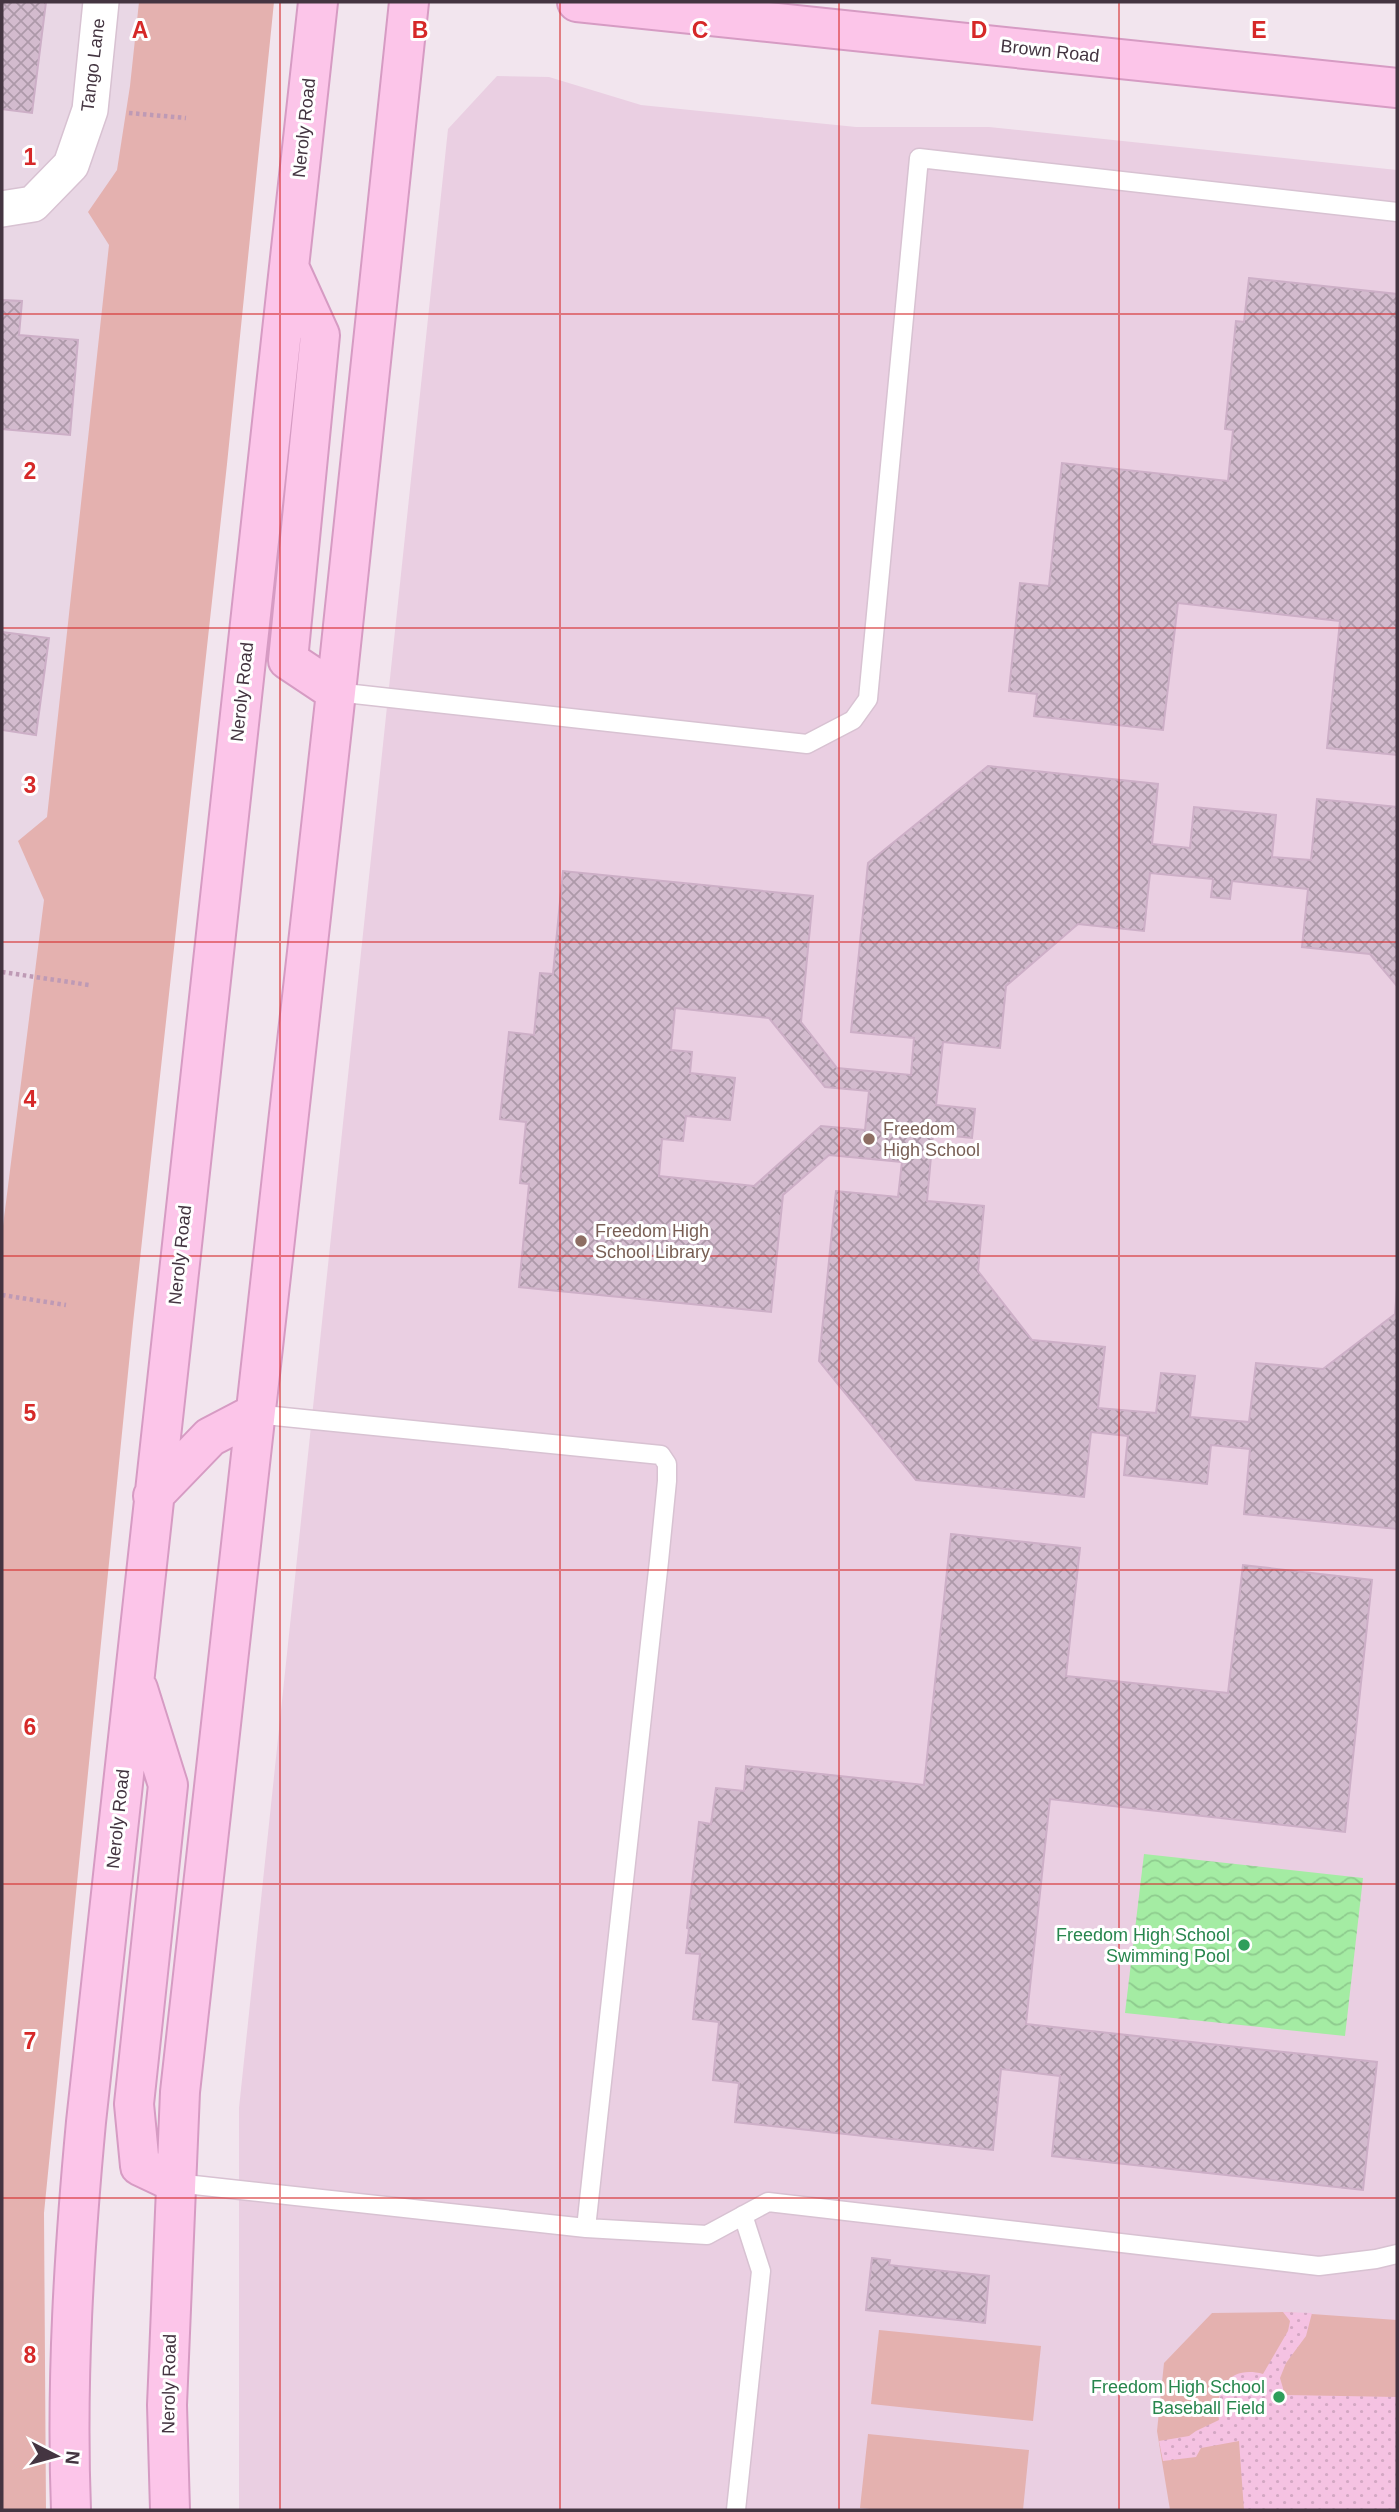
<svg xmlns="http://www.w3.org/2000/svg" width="1399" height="2512" font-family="Helvetica,sans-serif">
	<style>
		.residential { fill: #e9d7e5 }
		.education { fill: #eacfe2 }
		.green { fill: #e4b1af }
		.sand { fill: url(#sand-dots) }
		.water { fill: url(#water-waves) }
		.building { fill: url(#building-cross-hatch); stroke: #cdafc7; stroke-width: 2; fill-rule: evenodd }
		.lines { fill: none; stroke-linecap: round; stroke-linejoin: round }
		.lane-casing { stroke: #d8c2d2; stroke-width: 21 }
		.street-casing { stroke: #d8c2d2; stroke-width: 38 }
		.secondary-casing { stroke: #d69bc3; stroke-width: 42 }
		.path { stroke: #be9ab5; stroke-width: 4.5; stroke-dasharray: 3.5 3.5; stroke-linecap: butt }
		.lane { stroke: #fff; stroke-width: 18 }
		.street { stroke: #fff; stroke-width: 35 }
		.secondary { stroke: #fcc5e9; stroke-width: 38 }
		.grid { fill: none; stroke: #d62828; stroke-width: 2; stroke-opacity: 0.55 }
		.education-dot { fill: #8d6e63; stroke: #fff; stroke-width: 2.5 }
		.leisure-dot { fill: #2e9e5b; stroke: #fff; stroke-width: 2.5 }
		.labels { text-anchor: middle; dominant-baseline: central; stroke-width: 6; stroke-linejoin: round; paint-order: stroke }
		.street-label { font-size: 18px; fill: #443541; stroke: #fff }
		.education-label { font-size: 18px; fill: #785e54; stroke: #fff; text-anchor: start }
		.leisure-label { font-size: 18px; fill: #27864d; stroke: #fff; text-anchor: end }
		.grid-label { font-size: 23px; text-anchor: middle; font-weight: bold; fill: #d62828; stroke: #fff; stroke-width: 6; stroke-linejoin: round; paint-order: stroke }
	</style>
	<defs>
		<pattern id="sand-dots" width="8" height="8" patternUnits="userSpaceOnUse" patternTransform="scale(1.75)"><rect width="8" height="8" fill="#f5c2e2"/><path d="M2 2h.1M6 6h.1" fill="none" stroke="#d3a7c3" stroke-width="1.8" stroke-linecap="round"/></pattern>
		<pattern id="water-waves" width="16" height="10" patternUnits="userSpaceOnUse" patternTransform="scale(1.75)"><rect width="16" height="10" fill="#a4eca3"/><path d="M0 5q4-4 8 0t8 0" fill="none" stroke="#8ecb8e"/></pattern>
		<pattern id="building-cross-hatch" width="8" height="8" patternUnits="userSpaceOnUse" patternTransform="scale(1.75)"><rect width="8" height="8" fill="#d3bbce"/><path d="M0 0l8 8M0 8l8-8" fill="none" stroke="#ad99a9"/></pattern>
	</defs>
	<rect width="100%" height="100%" fill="#f2e5ee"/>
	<path class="residential" d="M2,2h241l-241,2013z"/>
	<path class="education" d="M497,76l52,1 92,28 215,22h133l408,43v2340h-1158v-402l209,-1979z"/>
	<path class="green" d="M139,2h135l-47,462 -94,859 -89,890 2,297h-44v-1276l42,-334 -26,-59 29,-24 62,-572 -21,-33 29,-42 13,-84z
		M1283,2312l114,8v190h-227l-13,-79 7,-68 48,-50z
		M879,2330l162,16 -8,75 -162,-17z
		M868,2434l161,16 -6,60h-142l-21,-2z"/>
	<path class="sand" d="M1283,2312l29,1 -6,23 -20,27 -6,15 5,17 112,2v113h-153l-5,-69 -38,7 -5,9 -33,4 -4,-20 30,-5 7,-5 23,-11c-5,-31 10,-55 44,-46l25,-43 2,-10z"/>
	<path class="water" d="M1144,1854l219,24 -18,158 -220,-23z"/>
	<path class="building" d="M2,2h44l-14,111 -30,-4z
		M1249,278l148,16v461l-70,-7 13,-127 -162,-18 -15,127 -129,-14 3,-22 -28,-3 11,-108 29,3 13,-123 166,18 5,-51 -8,-1 11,-108 8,1z
		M2,300l20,1 -3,34 59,5 -8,95 -68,-6z
		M2,632l47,6 -13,97 -34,-5z
		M988,766l170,18 -6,60 38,4 4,-41 82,8 -4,42 39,3 6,-61 80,8v179l-27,-32 -68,-7 6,-58 -76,-8 -2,18 -19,-2 2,-18 -63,-6 -6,58 -66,-7 -72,62 -6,62 -57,-6 -7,63 39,4 -3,29 -39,-4 -6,67 57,5 -6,65 54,69 73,7 -7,61 58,5 5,-40 34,3 -5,41 59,5 7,-59 67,6 72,-55 2,-26v241l-153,-15 6,-65 -39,-4 -4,39 -83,-9 4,-39 -37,-4 -7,65 -168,-17 -97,-119 17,-170 62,6 4,-35 -73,-7 -46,40 -12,117 -252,-25 10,-103 -9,-1 6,-61 -26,-3 9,-87 25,3 6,-62 13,1 10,-103 250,25 -12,126 36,46 74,7 3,-37 -63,-6 17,-169zM675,1008l94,10 56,69 44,4 -4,39 -44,-4 -67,60 -95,-10 3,-37 21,2 3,-25 44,4 5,-42 -45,-5 2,-21 -21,-2z
		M951,1534l129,14 -14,128 162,17 15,-128 129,15 -27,252 -295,-33 -24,225 351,38 -14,128 -311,-34 8,-80 -59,-7 -8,81 -258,-28 4,-39 -26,-3 6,-58 -26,-3 7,-65 -14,-1 3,-24 -2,-1 12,-106 12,2 5,-36 28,3 2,-25 178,19z
		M872,2258l18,2 -1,5 100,11 -4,47 -119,-13z"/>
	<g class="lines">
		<defs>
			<path id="lane" d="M336,692l471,52 46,-24 15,-21 51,-541 478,54
				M254,1414l407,41 6,9v17l-8,80 -73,667
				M176,2183l410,45 121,7 61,-33 551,64 57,-7 21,-5
				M736,2510l25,-239 -18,-56"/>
			<path id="street" d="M2,209l31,-5 38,-39 19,-55 11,-108"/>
			<path id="secondary" d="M577,2l820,86
				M290,269l30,66 -32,325 48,32
				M153,1496l57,-59 44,-23
				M138,1689l30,96 -34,319 6,62 36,17
				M71,2510c-5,-130 3,-259 15,-388l232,-2120
				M170,2510l-3,-105 13,-313 156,-1400 73,-690"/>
		</defs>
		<use href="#lane" class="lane-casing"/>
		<use href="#street" class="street-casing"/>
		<use href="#secondary" class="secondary-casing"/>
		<path class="path" d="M129,113l57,5
			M2,972l87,13
			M2,1295l64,10"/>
		<use href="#lane" class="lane"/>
		<use href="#street" class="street"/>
		<use href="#secondary" class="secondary"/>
	</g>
	<path class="grid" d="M280,2v2508M560,2v2508M839,2v2508M1119,2v2508M2,314h1395M2,628h1395M2,942h1395M2,1256h1395M2,1570h1395M2,1884h1395M2,2198h1395"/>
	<g class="education-dot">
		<circle cx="869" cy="1139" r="7"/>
		<circle cx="581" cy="1241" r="7"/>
	</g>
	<g class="leisure-dot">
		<circle cx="1244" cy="1945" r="7"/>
		<circle cx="1279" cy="2397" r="7"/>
	</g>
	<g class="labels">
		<g class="street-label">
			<text transform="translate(1050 51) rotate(6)">Brown Road</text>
			<text transform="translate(93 65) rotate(-83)">Tango Lane</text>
			<text transform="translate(304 128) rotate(-84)">Neroly Road</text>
			<text transform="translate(242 692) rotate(-84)">Neroly Road</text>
			<text transform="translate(180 1255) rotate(-84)">Neroly Road</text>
			<text transform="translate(118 1819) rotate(-84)">Neroly Road</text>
			<text transform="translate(169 2384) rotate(-89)">Neroly Road</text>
		</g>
		<g class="education-label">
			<text x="883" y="1129">Freedom<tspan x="883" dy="21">High School</tspan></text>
			<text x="595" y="1231">Freedom High<tspan x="595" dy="21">School Library</tspan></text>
		</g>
		<g class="leisure-label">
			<text x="1230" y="1935">Freedom High School<tspan x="1230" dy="21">Swimming Pool</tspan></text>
			<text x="1265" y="2387">Freedom High School<tspan x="1265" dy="21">Baseball Field</tspan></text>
		</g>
	</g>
	<g class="grid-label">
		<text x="140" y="38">A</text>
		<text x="420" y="38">B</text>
		<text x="700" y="38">C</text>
		<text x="979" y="38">D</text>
		<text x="1259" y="38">E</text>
		<text x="30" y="165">1</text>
		<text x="30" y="479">2</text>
		<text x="30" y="793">3</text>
		<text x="30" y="1107">4</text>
		<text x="30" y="1421">5</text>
		<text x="30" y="1735">6</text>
		<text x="30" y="2049">7</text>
		<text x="30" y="2363">8</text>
	</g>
	<rect width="1399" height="2512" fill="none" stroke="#443541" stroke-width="7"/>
	<g transform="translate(56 2456) rotate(96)" stroke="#ffffff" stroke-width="5" paint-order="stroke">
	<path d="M0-5L12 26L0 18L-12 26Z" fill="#443541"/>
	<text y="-10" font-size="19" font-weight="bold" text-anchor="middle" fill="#443541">N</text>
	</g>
</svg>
